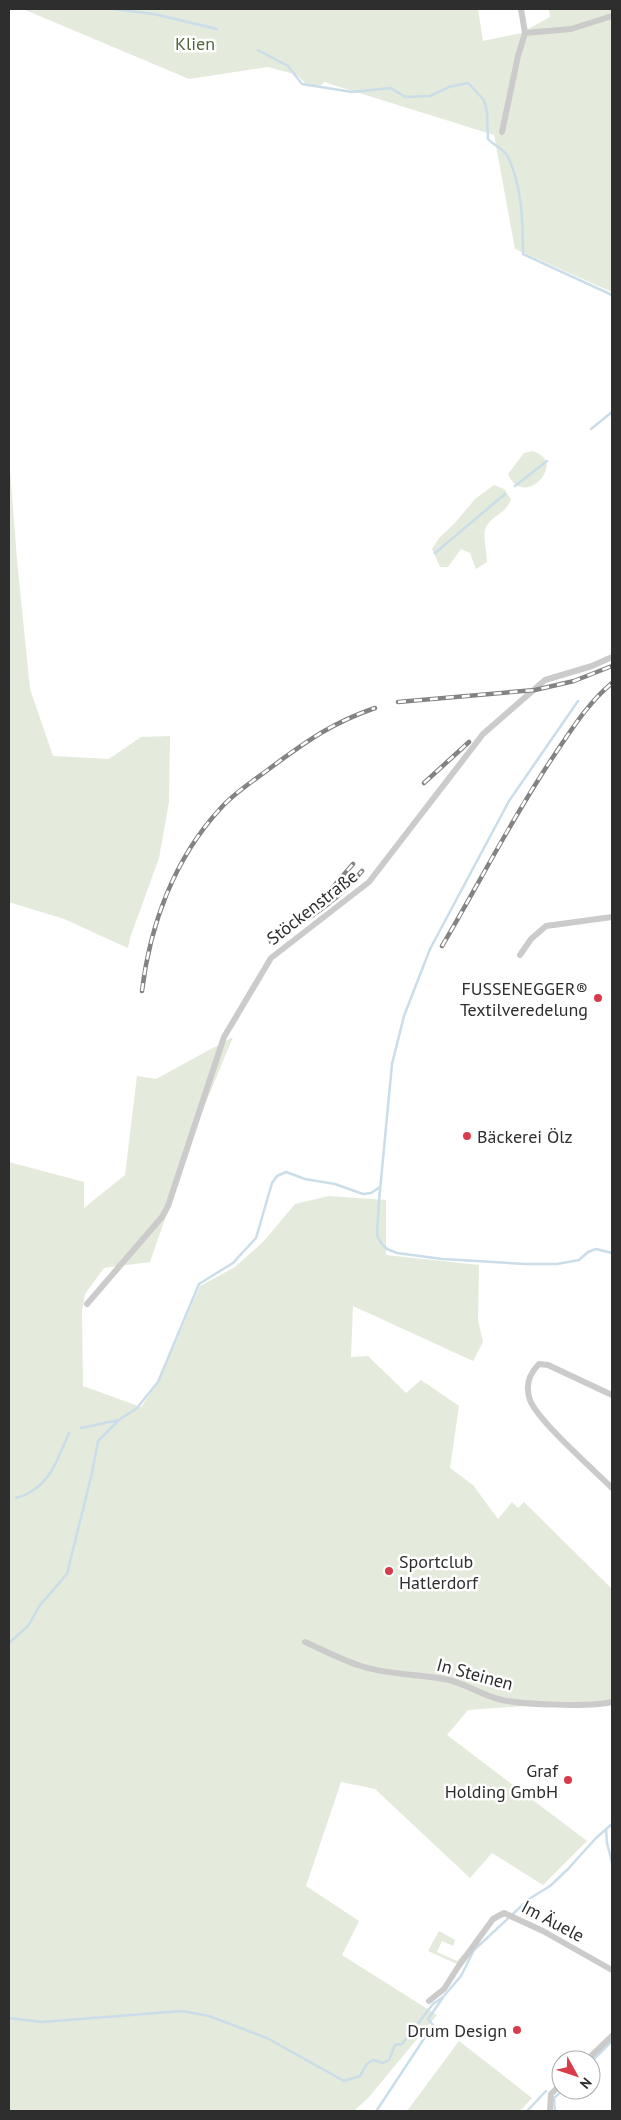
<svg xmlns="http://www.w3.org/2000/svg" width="621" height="2120" font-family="'PT Sans',sans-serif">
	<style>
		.green { fill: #e4eadc }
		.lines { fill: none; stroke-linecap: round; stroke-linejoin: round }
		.stream { stroke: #cadde9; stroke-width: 2.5 }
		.minor { stroke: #cbcbcb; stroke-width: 6 }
		.rail-casing { stroke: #838383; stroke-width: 4.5 }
		.rail { stroke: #fff; stroke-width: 2.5; stroke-dasharray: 8; stroke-linecap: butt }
		.poi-dot { fill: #d83c4b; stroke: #fff; stroke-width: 2 }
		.labels { text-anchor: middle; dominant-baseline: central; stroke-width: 5; stroke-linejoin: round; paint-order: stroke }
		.park-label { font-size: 18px; fill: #52663e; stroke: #fff }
		.street-label { font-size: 18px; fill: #2e2e2e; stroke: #fff }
		.poi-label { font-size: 18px; fill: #2e2e2e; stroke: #fff; text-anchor: end }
	</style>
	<rect width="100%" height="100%" fill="#fff"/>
	<path class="green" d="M23,9h455l5,32 38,-8 29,-16 -1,-8h63v283l-97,-43 -21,-114 -170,-53 -2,3 -13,2 -12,-12 -29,-8 -79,12z
		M533,451c3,1 7,3 10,6 15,14 -21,50 -35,17l16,-21z
		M9,456l8,104 13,129 23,67 56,3 32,-22 29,-1 -1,66 -10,56 -29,80 -2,10 -64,-29 -55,-17z
		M494,485l10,4 7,10c-5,16 -21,16 -26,31 -2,5 2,25 2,32l-11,7 -6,-16 -9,-4 -13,18h-8l-8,-18 7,-11 16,-15 20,-24z
		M233,1037l-29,70 -54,155 -46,6 -19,26 -3,17 1,75 58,21 18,-25 41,-96 35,-19 29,-26 31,-37 34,-8 57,4v55l93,10 -1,55 5,22 -10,19 -120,-55 -2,51 17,-1 38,37 15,-13 38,26 -9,62 23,17 25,34 14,-17 6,6 6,-6 88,87v111l-144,10 -21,25 140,106 -44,44 -51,-32 -22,25 -95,-89 -34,-7 -35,104 53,35 -17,34 95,60 -68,82 -14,13 1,1h-347v-949l75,20v26l41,-33 12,-99 19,3z
		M439,1931l16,9 -2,6 -11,-5 -5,11 20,9 9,-10 -9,13 -29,-13z
		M459,2041l73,57 -12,13h-113z"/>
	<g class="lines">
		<path class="stream" d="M113,9l41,5 63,15
			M258,50l30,16 14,18 50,8 39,-4 14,9 25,-1 19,-9 19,-4 16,17 3,12 1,27c6,7 16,9 20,18 14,29 15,65 15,97l89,41
			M591,429l21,-17
			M515,486l32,-25
			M435,553l70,-59
			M578,701l-69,100 -79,148 -26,67 -12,48 -13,137 -2,34 4,8 6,6 10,4 45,6 83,5h32l22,-4 9,-8 8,-3 16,4
			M81,1428l38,-8
			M16,1498c33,-9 40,-36 53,-65
			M9,1643l19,-17 12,-21 27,-31 25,-101 6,-32 21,-21 18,-12 21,-26 41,-98 34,-21 23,-25 16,-55 5,-7 9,-4 19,7 30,5 28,10 8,-1 9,-6
			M606,1829l1,14 5,19
			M9,2018l33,4 140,-11 27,5 58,22 77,43 16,-5 7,-12 6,-4 10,3 6,-3 6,-15 7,-1 31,-40 10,-7 18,-21 13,-26 55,-51 21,-13 18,-17 28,-31 16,-14
			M591,2062l21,-21
			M377,2110l56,-85 -5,-6 14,-20
			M527,2111l19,-20
			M555,2111l-1,-13 9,-8"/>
		<path class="minor" d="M525,33l46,-4 41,-13
			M502,132l16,-76 7,-23 -4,-24
			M520,955l11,-16 15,-13 66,-9
			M87,1304l75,-87 6,-11 56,-169 47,-79 98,-76 114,-148 62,-54 47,-14 20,-9
			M612,1395l-64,-30 -9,-1c-10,10 -14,22 -9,36 7,20 64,70 82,88
			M305,1642c18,8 37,18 56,24 27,9 56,8 83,13 19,3 35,15 54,20 21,6 93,8 114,3
			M429,2001l15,-12 14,-22 35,-48 11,-6 39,18 69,39
			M587,2060l25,-24
			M550,2111l1,-17 10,-10"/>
		<defs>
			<path id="rail" d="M398,702l137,-12 39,-9 38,-15
				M424,783l45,-41
				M302,916l24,-21 27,-31
				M271,942c34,-22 64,-38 91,-71
				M442,946c38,-64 71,-130 113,-192 17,-25 33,-51 57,-71
				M142,991c8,-66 32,-132 78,-182 15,-17 35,-29 53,-43 35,-26 61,-44 102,-58"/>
		</defs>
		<use href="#rail" class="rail-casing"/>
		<use href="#rail" class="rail"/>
	</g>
	<g class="poi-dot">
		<circle cx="598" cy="998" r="5"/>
		<circle cx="467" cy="1136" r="5"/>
		<circle cx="389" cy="1571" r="5"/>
		<circle cx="568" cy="1780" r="5"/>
		<circle cx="517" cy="2030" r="5"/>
	</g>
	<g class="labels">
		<g class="park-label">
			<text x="195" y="43">Klien</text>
		</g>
		<g class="street-label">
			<text transform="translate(312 907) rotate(-38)">Stöckenstraße</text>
			<text transform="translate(475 1674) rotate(15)">In Steinen</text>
			<text transform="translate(553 1921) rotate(28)">Im Äuele</text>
		</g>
		<g class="poi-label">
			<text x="588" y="988">FUSSENEGGER®<tspan x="588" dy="21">Textilveredelung</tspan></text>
			<text x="477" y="1136" text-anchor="start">Bäckerei Ölz</text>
			<text x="399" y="1561" text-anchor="start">Sportclub<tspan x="399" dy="21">Hatlerdorf</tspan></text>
			<text x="558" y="1770">Graf<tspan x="558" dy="21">Holding GmbH</tspan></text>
			<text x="507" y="2030">Drum Design</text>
		</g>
	</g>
	<rect width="621" height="2120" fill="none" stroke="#2e2e2e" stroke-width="20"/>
	<g transform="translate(576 2075) rotate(130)"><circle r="24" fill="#ffffff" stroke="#ababab"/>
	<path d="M0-4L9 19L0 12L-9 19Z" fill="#d83c4b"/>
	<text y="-8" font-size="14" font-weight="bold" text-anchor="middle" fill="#2e2e2e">N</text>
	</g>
</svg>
